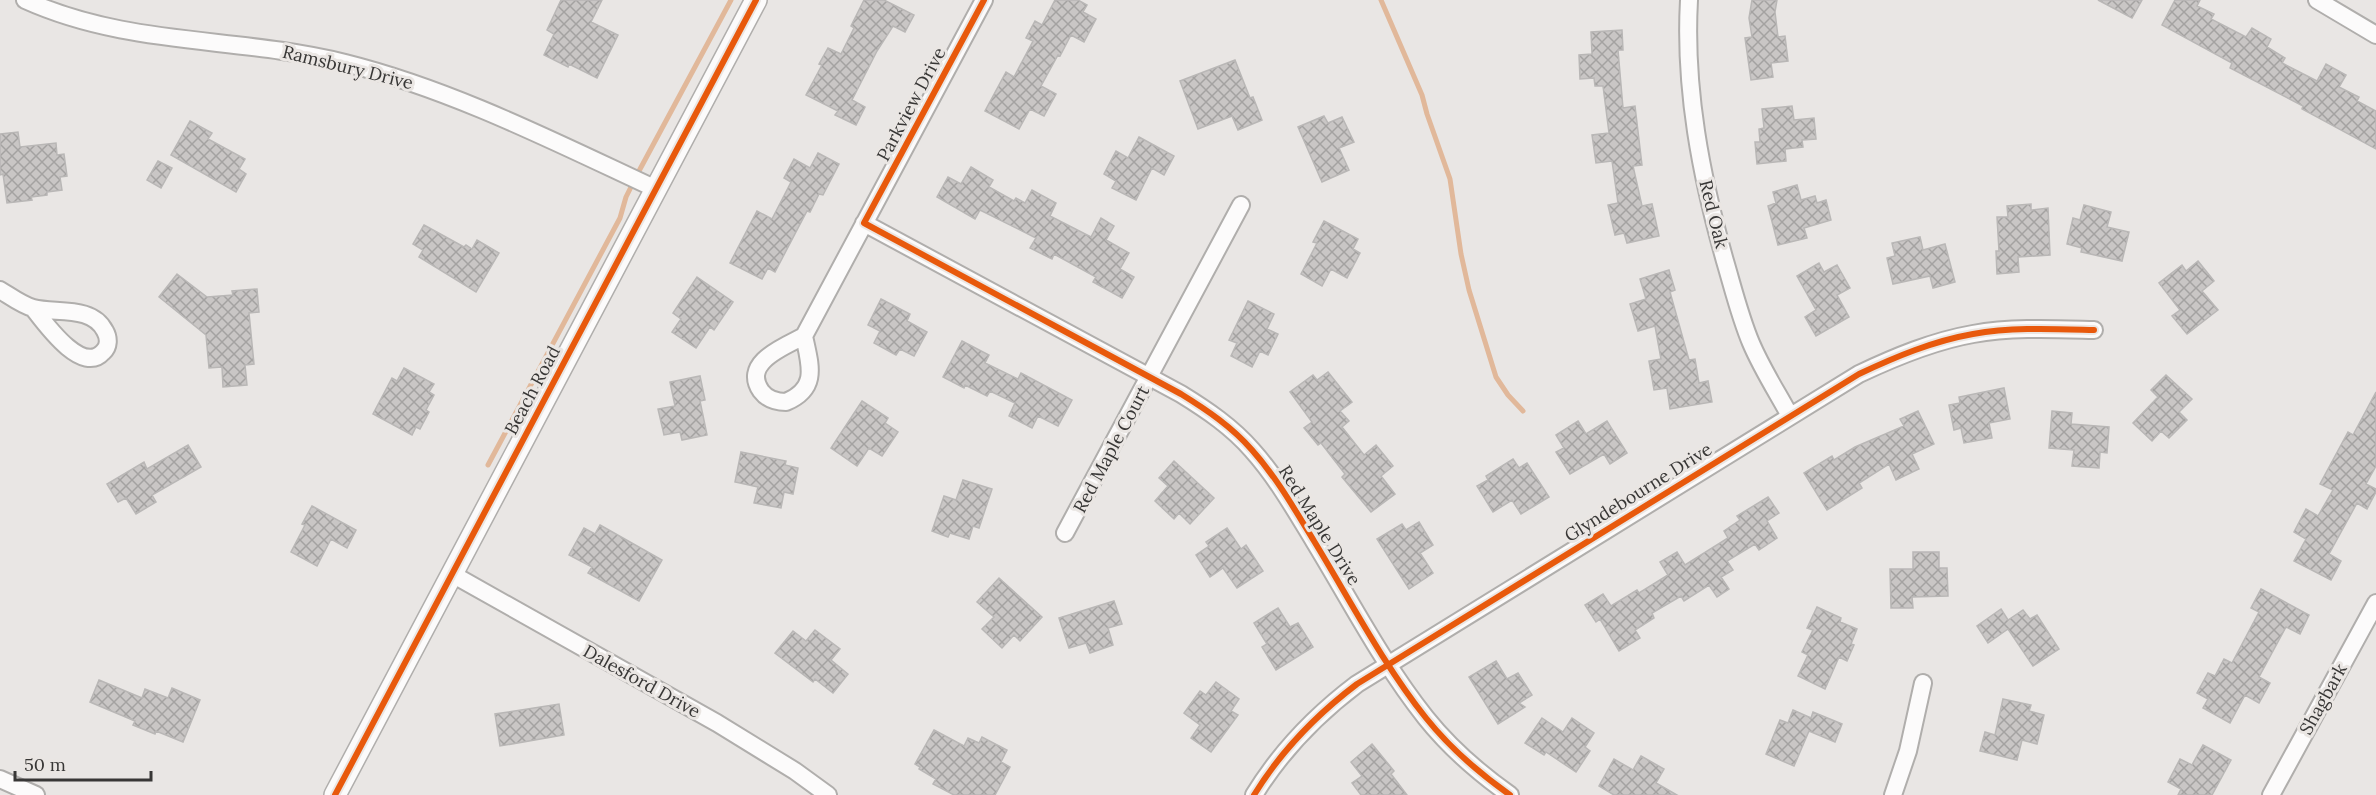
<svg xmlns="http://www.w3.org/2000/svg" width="2376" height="795" font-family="Lora,serif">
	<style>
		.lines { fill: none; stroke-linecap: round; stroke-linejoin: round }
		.stream { stroke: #e1b89a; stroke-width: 5 }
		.building { fill: url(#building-cross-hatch); stroke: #b9b7b6; stroke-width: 1.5 }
		.minor-casing { stroke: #b0aeac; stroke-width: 20 }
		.tertiary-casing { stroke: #b0aeac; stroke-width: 24 }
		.minor { stroke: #fcfbfb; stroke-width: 16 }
		.tertiary { stroke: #fcfbfb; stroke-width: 21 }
		.cycleway-casing { stroke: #eae6e3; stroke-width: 10 }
		.cycleway { stroke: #e8590c; stroke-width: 6 }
		.labels { text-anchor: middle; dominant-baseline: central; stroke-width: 6; stroke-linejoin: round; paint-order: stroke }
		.street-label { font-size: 18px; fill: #383736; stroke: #eae6e3 }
	</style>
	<defs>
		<pattern id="building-cross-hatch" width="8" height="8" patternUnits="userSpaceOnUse" patternTransform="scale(1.5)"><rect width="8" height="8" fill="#c9c6c5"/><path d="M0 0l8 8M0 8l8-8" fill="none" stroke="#a4a2a1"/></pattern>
	</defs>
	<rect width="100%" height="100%" fill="#e9e6e4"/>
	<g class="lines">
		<path class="stream" d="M1381,0l41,95 5,19 23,65 11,75 8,36 27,87 12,18 15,16
			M488,465l132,-247 6,-21 13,-26 92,-171"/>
	</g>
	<path class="building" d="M561,0h41l-11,22 27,13 -21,43 -28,-14 -1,3 -24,-12 10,-21 -7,-4z
		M864,0h20l30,15 -9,17 -12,-6 -16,25 -25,49 13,7 -9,18 -21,-10 3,-4 -32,-16 16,-30 -3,-1 9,-16 13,6 13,-26 -3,-2z
		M1055,0h23l9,5 -4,7 13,7 -12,23 -13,-7 -11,21 -2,-1 -17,31 15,8 -12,22 -14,-7 -11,20 -34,-18 21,-39 8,5 19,-36 -7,-3 9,-17 7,4z
		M1752,0h25l-2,12 3,25 7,-1 3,25 -17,2 2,14 -22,3 -6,-42 7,-1 -3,-19z
		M2098,0h44l-10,18z
		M2175,0h25l-3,6 17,8 -3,5 35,18 6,-9 19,11 -4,8 18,11 -3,5 35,18 9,-17 20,11 -7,12 20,10 -2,4 19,10v38l-74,-40 1,-3 -73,-38 2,-5 -70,-38z
		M1622,30l1,20h-5l5,58 12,-2 7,59 -9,1 9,40 10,-2 7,32 -32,7 -3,-10 -9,2 -7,-30 10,-2 -6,-42 -16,2 -4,-28 17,-2 -6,-47h-8l-1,-8 -14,1 -1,-24 13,-1 -1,-22z
		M1235,60l15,38 3,-1 9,23 -24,10 -6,-14 -34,13 -18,-48z
		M1792,106l2,14 20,-2 2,21 -14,1 1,7 -18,2 1,12 -29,3 -2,-22h5l-1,-13 5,-1 -2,-19z
		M1324,116l4,7 14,-6 12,25 -15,6 10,22 -27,12 -24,-55z
		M190,121l22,12 -4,6 37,20 -6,10 7,5 -10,18 -65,-37z
		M18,132l2,15 36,-4 1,12 7,-1 3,22 -7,1 2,13 -15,2v3l-16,2 1,3 -25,3 -4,-29 -3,1v-41z
		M1139,137l35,19 -10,19 -12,-7 -16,32 -24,-12 4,-7 -12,-7 12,-23 12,7z
		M818,153l21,11 -16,31 -4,-1 -9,18 -3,-1 -32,61 -7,-4 -6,11 -32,-16 27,-52 15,8 19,-37 -7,-4 10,-19 16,9z
		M158,161l14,7 -11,20 -14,-8z
		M971,167l22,13 -4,7 25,14 2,-3 9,5 7,-13 24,13 -6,13 41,21 10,-19 13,8 -8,14 23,13 -9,16 14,8 -12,21 -29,-16 3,-5 -42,-23 -2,5 -22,-11 6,-10 -56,-28 -5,9 -38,-22 11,-20 13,7z
		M1797,185l4,15 14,-4 2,7 9,-3 5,20 -27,8 3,10 -29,7 -10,-39 8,-3 -3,-11z
		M2031,204v6l17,-2 2,47 -32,2 1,15 -22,2 -1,-23h3l-2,-34h11l-1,-11z
		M2084,205l27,7 -4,15 22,5 -7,29 -41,-9 1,-4 -15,-4 6,-26 7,2z
		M1324,221l34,18 -5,10 7,4 -13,25 -16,-9 -9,17 -21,-12 16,-31 -4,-1z
		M424,225l40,22 2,-2 6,4 5,-9 22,13 -23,39 -57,-35 4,-7 -10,-6z
		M1920,237l3,13 22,-6 10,38 -22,6 -3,-12 -37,8 -6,-26 8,-2 -3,-13z
		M2198,261l16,20 -12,10 16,19 -31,24 -15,-18 8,-6 -21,-27 23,-18 4,6z
		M1819,263l5,9 13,-7 13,23 -13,7 12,22 -33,19 -11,-19 11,-7 -19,-34z
		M1669,270l6,20 -5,2 19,68 6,-1 4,24 9,-2 4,21 -42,7 -3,-21 -13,2 -5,-29 12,-2 -6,-33 -17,5 -8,-27 16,-5 -6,-20z
		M177,274l30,23 26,-2 -1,-4 25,-2 2,23 -10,1 5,51 -9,1 2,20 -24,2 -1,-20 -13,1 -3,-33 -47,-38z
		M697,277l36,25 -19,28 -4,-3 -14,21 -24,-16 9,-13 -8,-6z
		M881,299l29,15 -3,7 20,11 -13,24 -14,-7 -4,6 -22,-12 6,-12 -12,-6z
		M1248,301l26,13 -7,15 11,5 -10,21 -8,-4 -8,16 -21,-11 6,-13 -8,-3z
		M962,341l27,14 -4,8 33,16 3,-6 51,27 -14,26 -20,-10 -6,12 -23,-12 6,-13 -25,-12 -3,5 -22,-11 -1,3 -21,-11z
		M404,368l30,16 -5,8 5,3 -8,15 3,2 -9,17 -4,-2 -4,8 -39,-21 19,-36 5,3z
		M1328,372l24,30 -12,9 9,10 -7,6 22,28 12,-10 17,21 -12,10 14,18 -24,18 -29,-35 3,-3 -24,-31 -3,2 -14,-17 8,-6 -22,-30 23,-17 4,5z
		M2166,375l26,24 -13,13 8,8 -18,18 -8,-7 -9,10 -19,-18 25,-26 -7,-7z
		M700,376l5,24 -5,1 7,34 -25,5 -2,-8 -16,3 -6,-26 17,-3 -5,-24z
		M2004,388l6,31 -21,4 3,15 -28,5 -3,-15 -7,2 -5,-25 11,-2 -1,-6z
		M2376,392v74l-10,18 10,5v3l-9,17 -10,-6 -28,51 12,7 -10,19 -37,-19 12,-22 -12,-7 12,-23 12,7 15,-26 -13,-6 28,-52 5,3z
		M862,401l26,17 -3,5 13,9 -16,24 -13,-8 -12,18 -26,-18z
		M1918,411l16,33 -22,10 7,15 -23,11 -7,-16 -30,19 3,5 -35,22 -23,-37 28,-17 2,4 21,-13 49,-21 -4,-7z
		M2052,411l20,2 -1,11 38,3 -2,26 -7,-1 -1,16 -27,-2 2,-16 -25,-2z
		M1578,421l8,13 21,-13 20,32 -17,11 -6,-10 -34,20 -14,-22 8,-4 -8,-13z
		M188,445l13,22 -49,28 4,7 -20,12 -10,-16 -8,4 -11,-18 37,-22 3,7z
		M741,452l45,9 -1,4 13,3 -5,26 -9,-2 -3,16 -27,-5 4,-16 -23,-5z
		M1513,459l6,9 8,-5 22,34 -28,17 -9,-14 -19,12 -16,-26 11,-6 -2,-4z
		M1174,461l40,37 -24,26 -11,-11 -5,6 -19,-18 13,-15 -9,-8z
		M963,480l29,9 -13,39 -6,-2 -4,13 -19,-6 -2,4 -16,-6 12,-35 12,4z
		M1768,497l11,16 -12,8 10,17 -18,12 -4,-6 -28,17 6,9 -12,7 8,12 -12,8 -8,-12 -25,16 -3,-5 -29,17 2,5 -19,12 5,8 -21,13 -19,-32 -4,3 -11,-17 18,-11 8,12 26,-16 2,3 29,-18 -8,-13 17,-10 8,13 43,-27 -4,-7 16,-11 -3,-4z
		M312,506l44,24 -9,18 -16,-9 -14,27 -26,-14 14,-27 -3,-1z
		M1419,522l14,23 -13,8 13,20 -24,16 -32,-50 25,-15 4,6z
		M600,525l62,35 -23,41 -51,-28 4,-6 -23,-12 15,-27 11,6z
		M1227,528l14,21 5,-4 17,26 -26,17 -14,-20 -13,9 -14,-22 13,-9 -3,-4z
		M1913,552h26v16h8l1,28 -36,1 1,11h-22l-1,-39h23z
		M999,578l43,39 -22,24 -6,-6 -12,13 -20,-19 12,-12 -17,-15z
		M2261,589l48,26 -9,19 -14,-7 -27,50 11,6 -11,20 -14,-8 -15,28 -27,-15 5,-9 -11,-6 11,-20 7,3 9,-17 8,4 27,-51 -8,-4z
		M1114,601l8,23 -14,4 5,17 -23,8 -4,-10 -17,5 -10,-30z
		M1817,607l24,11 -1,4 17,7 -6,15 3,1 -7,16 -8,-4 -14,32 -27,-13 10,-21 -6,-3 11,-22 -6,-2z
		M1278,608l12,19 8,-4 15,24 -37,23 -14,-23 5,-3 -13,-21z
		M2001,609l7,11 15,-10 7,9 7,-4 22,34 -26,17 -25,-37 -20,14 -11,-17z
		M815,630l25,19 -9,11 17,14 -15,19 -18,-14 -2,3 -38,-29 18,-22 13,10z
		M1496,661l11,18 11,-6 14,22 -13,8 6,4 -27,17 -29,-47z
		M99,680l43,18 3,-9 23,9 4,-10 28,12 -17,42 -27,-11 -1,3 -22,-9 2,-4 -45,-19z
		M1216,682l23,17 -8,12 7,4 -27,37 -20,-14 9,-13 -16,-12 16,-22 6,4z
		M2003,699l28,6 -2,6 15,4 -7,29 -15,-4 -5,20 -37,-9 5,-19 10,3z
		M559,704l5,31 -64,11 -5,-32z
		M1793,710l18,8 2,-6 29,12 -7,18 -26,-11 -15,35 -28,-12 14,-34 8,3z
		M1542,718l21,14 9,-14 22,15 -9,14 5,4 -14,21 -30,-20 -2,3 -19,-12z
		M934,730l30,16 4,-8 11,5 3,-6 25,13 -6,12 9,5 -15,28h-41l-21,-11 3,-5 -17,-10 1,-2 -5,-3z
		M1372,744l22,27 -3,3 16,21h-46l-9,-12 10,-7 -11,-14z
		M2203,745l28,15 -19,35h-34l3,-6 -13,-7 12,-23 12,6z
		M1641,756l23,13 -8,14 21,12h-63l-15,-9 15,-27 19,11z"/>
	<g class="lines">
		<defs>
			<path id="minor" d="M25,0c104,47 211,36 320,63 108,27 210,79 311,126
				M1689,0c-5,89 12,176 36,261 8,27 15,56 26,82 11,26 26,49 39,73
				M2317,0l59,35
				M864,223l317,171c26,16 51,33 71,56 25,28 43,60 62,91 36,59 69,123 112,177 24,30 53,55 84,77
				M0,290c10,6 22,15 33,18 22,6 59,-3 72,23 4,7 4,16 -2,21 -21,24 -59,-30 -70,-44
				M804,336c6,29 15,52 -18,66 -10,0 -19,-3 -25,-11 -20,-29 25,-45 43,-55l180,-336
				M1065,533l176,-328
				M452,574l265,149 78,48 33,24
				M0,779l36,16
				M1254,795c27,-44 62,-80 103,-111l502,-310c36,-17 74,-33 114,-40 39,-7 81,-5 121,-4
				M1893,795l15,-44 15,-68
				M2271,795l105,-192"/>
			<path id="tertiary" d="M335,795l421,-795"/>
		</defs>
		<use href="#minor" class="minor-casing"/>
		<use href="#tertiary" class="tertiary-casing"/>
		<use href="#minor" class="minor"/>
		<use href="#tertiary" class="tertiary"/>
		<defs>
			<path id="cycleway" d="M984,0l-120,223 317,171c26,16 51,33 71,56 25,28 43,60 62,91 36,59 69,123 112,177 24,30 53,55 84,77
				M335,795l421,-795
				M1254,795c27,-44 62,-80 103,-111l502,-310c36,-17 74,-33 114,-40 39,-7 81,-5 121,-4"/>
		</defs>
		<use href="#cycleway" class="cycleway-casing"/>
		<use href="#cycleway" class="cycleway"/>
	</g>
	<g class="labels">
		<g class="street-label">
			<text transform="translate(348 67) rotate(14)">Ramsbury Drive</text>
			<text transform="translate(911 104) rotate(-62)">Parkview Drive</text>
			<text transform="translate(1714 214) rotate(76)">Red Oak</text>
			<text transform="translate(532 390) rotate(-62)">Beach Road</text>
			<text transform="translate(1111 449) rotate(-62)">Red Maple Court</text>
			<text transform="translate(1638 492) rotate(-32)">Glyndebourne Drive</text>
			<text transform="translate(1320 525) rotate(58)">Red Maple Drive</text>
			<text transform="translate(642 681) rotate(29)">Dalesford Drive</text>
			<text transform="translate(2323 699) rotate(-61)">Shagbark</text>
		</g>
	</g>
	<path d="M15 771v9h136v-9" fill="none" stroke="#383736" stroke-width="3"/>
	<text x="24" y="771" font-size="18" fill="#383736" stroke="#eae6e3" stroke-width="4.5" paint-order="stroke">50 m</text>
</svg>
